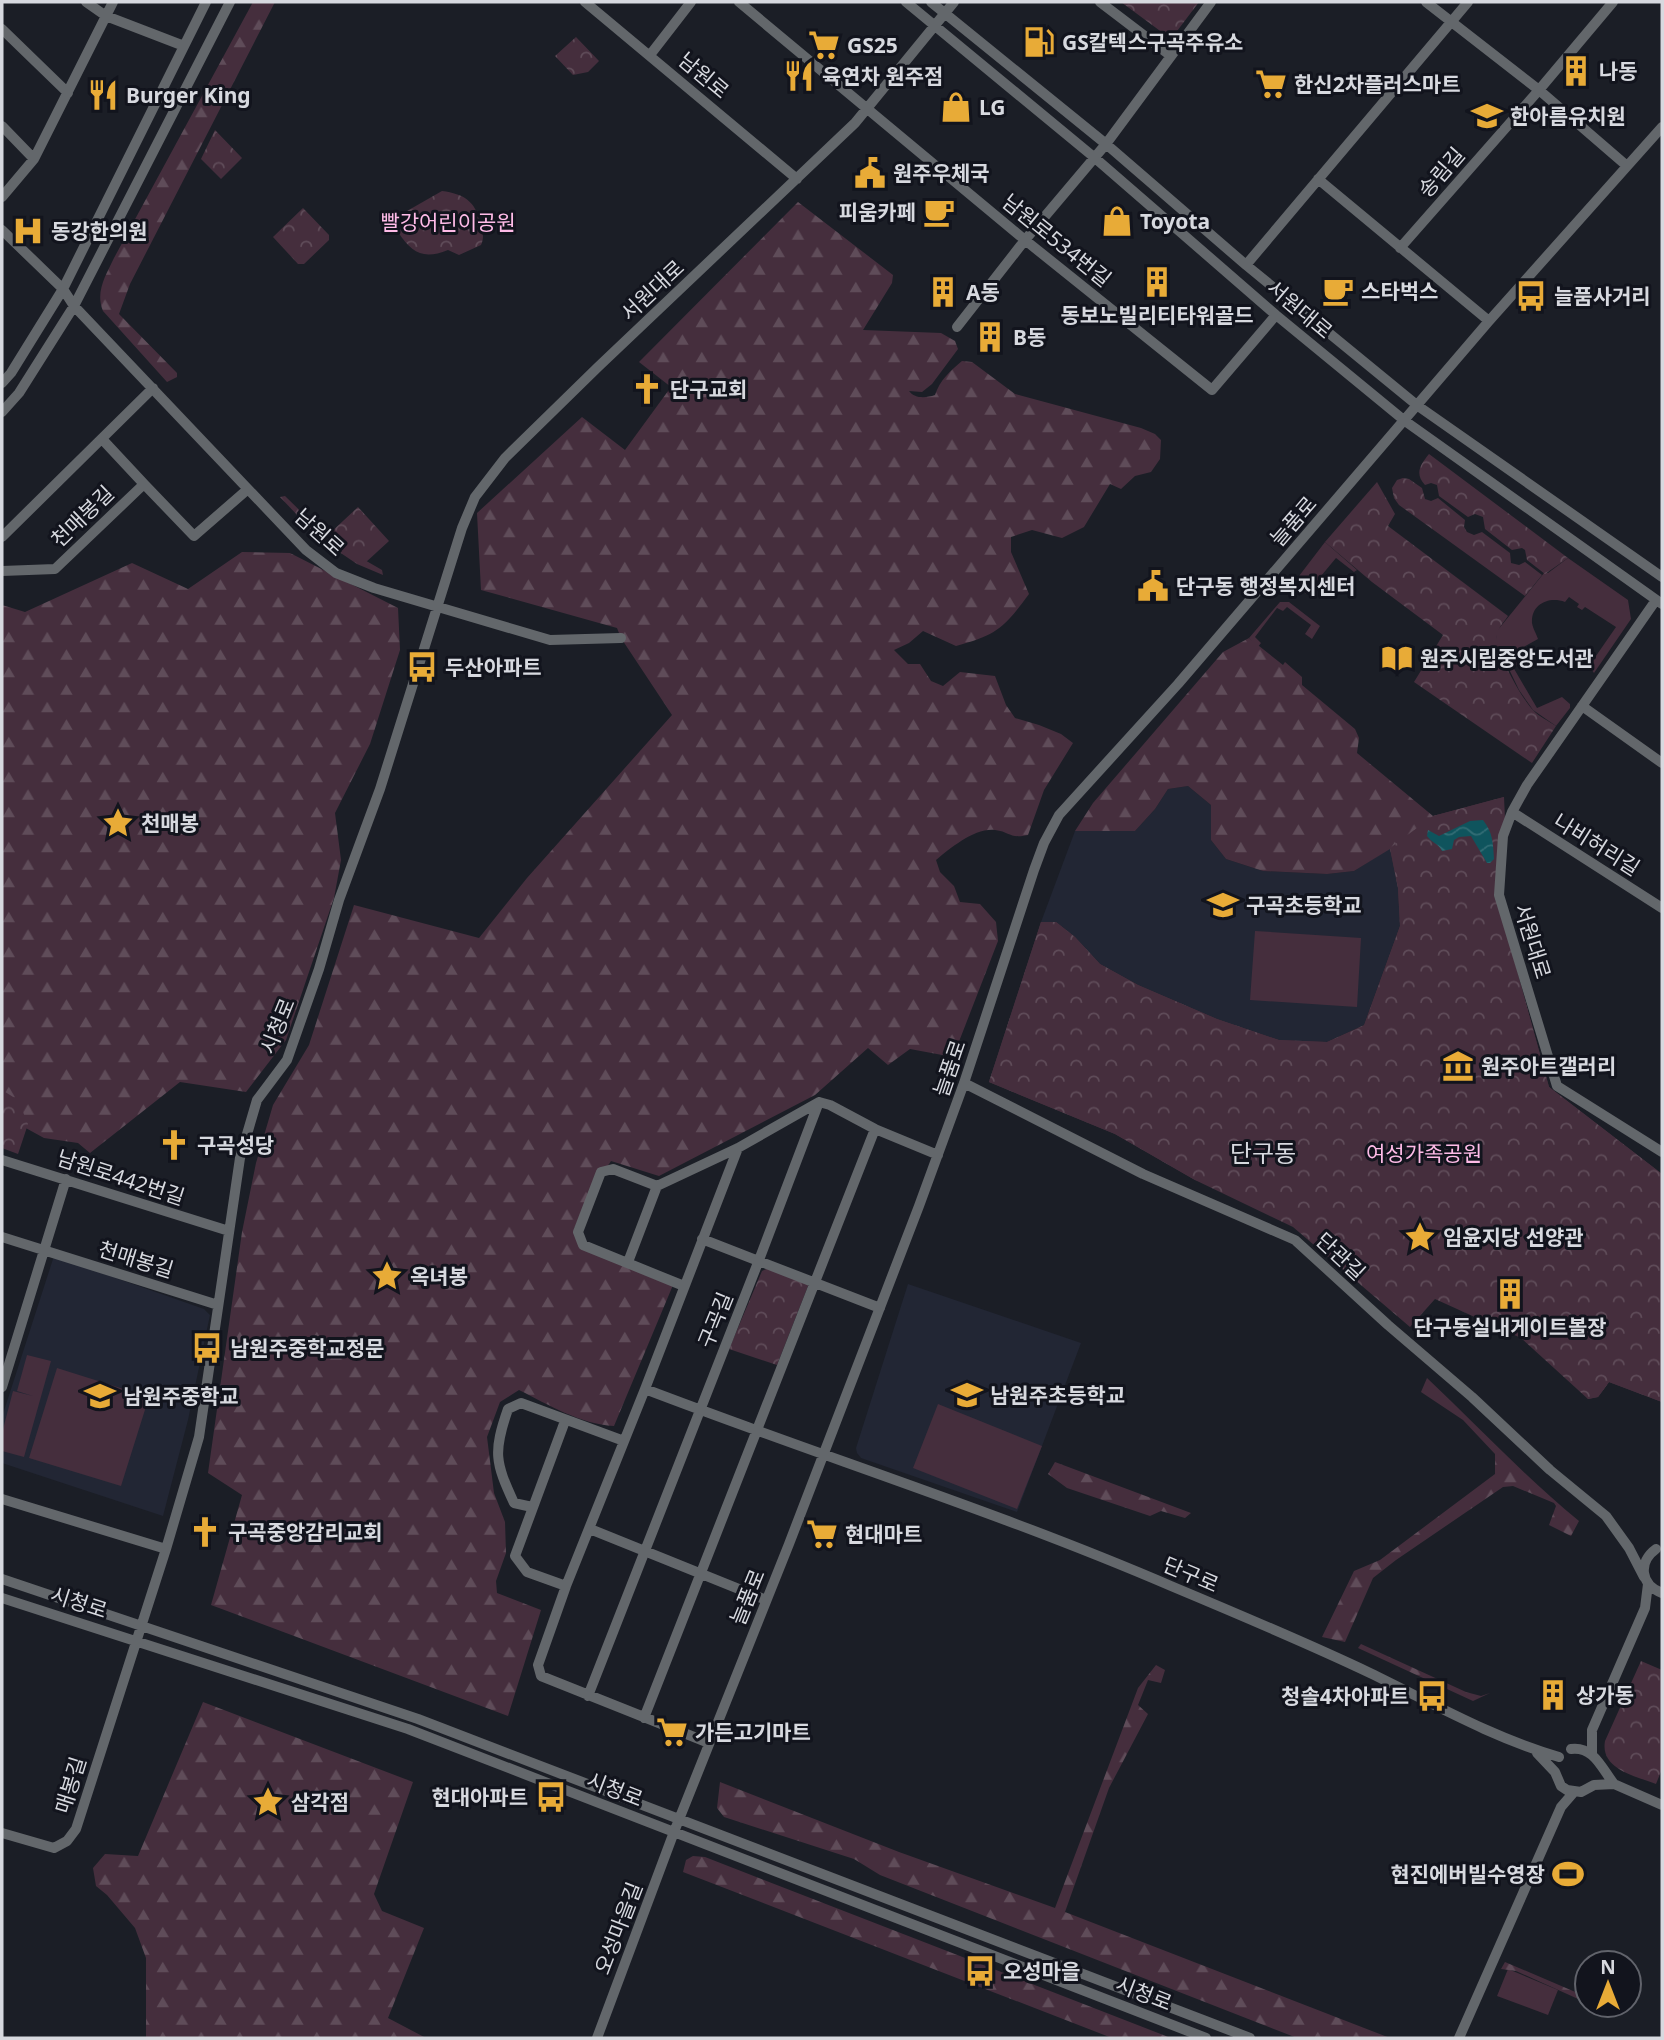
<svg xmlns="http://www.w3.org/2000/svg" width="1664" height="2040" font-family="'Noto Sans','Noto Sans KR',sans-serif">
	<style>
		.built { fill: #222634 }
		.grass { fill: #452e3d }
		.forest { fill: url(#forest-firs) }
		.park { fill: url(#park-crowns) }
		.water { fill: url(#water-waves) }
		.lines { fill: none; stroke-linecap: round; stroke-linejoin: round }
		.minor { stroke: #63676b; stroke-width: 10 }
		.labels { text-anchor: middle; dominant-baseline: central; stroke-width: 6; stroke-linejoin: round; paint-order: stroke }
		.poi-label { font-size: 21px; font-weight: bold; fill: #d7d9df; stroke: #12141d; text-anchor: start }
		.street-label { font-size: 21px; fill: #d7d9df; stroke: #12141d }
		.park-label { font-size: 21px; fill: #febbe7; stroke: #12141d }
		.quarter-label { font-size: 24px; fill: #d7d9df; stroke: #12141d }
	</style>
	<defs>
		<pattern id="forest-firs" width="22" height="20" patternUnits="userSpaceOnUse" patternTransform="scale(1.75)"><rect width="22" height="20" fill="#452e3d"/><path d="M5 1l3.5 6h-7zM16 11l3.5 6h-7z" fill="#5f4c59"/></pattern>
		<pattern id="park-crowns" width="20" height="18" patternUnits="userSpaceOnUse" patternTransform="scale(1.75)"><rect width="20" height="18" fill="#452e3d"/><path d="M2 6a3 3 0 1 1 6 0M12 15a3 3 0 1 1 6 0" fill="none" stroke="#5f4c59"/></pattern>
		<pattern id="water-waves" width="16" height="10" patternUnits="userSpaceOnUse" patternTransform="scale(1.75)"><rect width="16" height="10" fill="#0f545d"/><path d="M0 5q4-4 8 0t8 0" fill="none" stroke="#316c74"/></pattern>
	</defs>
	<rect width="100%" height="100%" fill="#1b1e26"/>
	<path class="built" d="M1188,786l23,19v35l15,19 37,12 64,3 27,-3 36,-23 8,40 2,38 -36,99 -37,17 -48,-2 -62,-21 -79,-34 -38,-21 -25,-27 -19,-15h-15l34,-91h60l20,-22 13,-20z
		M56,1257l148,52 6,6 -22,105 -25,96 -161,-53v-46l51,-158z
		M908,1284l173,59 -64,169 -156,-54 -4,-5 -1,-5z"/>
	<path class="grass" d="M1325,542l32,28 -3,2 -18,-14 -30,36 -4,-5 -3,-13z
		M1568,558l60,42 3,19 -37,54 -5,-7 27,-39 -31,-20 -3,3 -5,-3 2,-3 -10,-7 -4,5c-16,-6 -34,2 -33,21 1,6 5,12 6,16l-25,14 4,12 -4,2 24,41 25,-11 8,7v4l-14,18 -23,-16 -14,-20 -23,-48 1,-11 47,-58h4z
		M1280,602h9l31,24 -8,13 -7,-5 6,-9 -24,-18 -4,4 -6,-3 -22,29 6,6 -3,4 -9,-9z
		M1255,931l106,7 -4,69 -107,-7z
		M27,1355l24,6 -27,96 -22,-6v-18l11,-42 20,5 -16,-5z
		M57,1368l92,29 -28,89 -92,-28z
		M938,1404l104,42 -25,63 -104,-41z
		M1508,1969l50,21 -10,25 -51,-19z"/>
	<path class="forest" d="M253,2h22l-145,282 -11,30 58,59v4l-10,5 -64,-71c-8,-19 3,-36 11,-53z
		M798,202l95,73 -1,8 -29,47 78,3 14,8 3,8 -26,35 -10,8 -13,-1c6,8 17,7 26,4 5,-15 15,-24 27,-34l10,1 43,32 126,34 14,6 6,6 -1,19 -9,13 -16,4 -14,13 -11,-5 -26,43 -22,11 -30,-8 -21,7v15l18,42c-25,34 -32,41 -73,52l-33,-15 -14,12 -15,7 14,14h12l11,17 12,5 17,-14 35,4 11,29 9,13 24,7 22,9 12,9 -29,47 -16,45c-19,4 -17,-3 -33,-5 -21,-2 -44,18 -59,30l4,12 14,14 6,16 20,2 16,18 2,19 -45,116 -43,-8 -22,16 -20,-17 -53,47 -156,81 -48,-15 -23,35 -14,33 9,20 90,36 -59,141c-34,-2 -65,-21 -95,-36l-19,12 -13,35 7,56 11,29 1,31 -10,28 1,12 44,17 -33,106 -297,-111 31,-110 -34,-22 34,-241 14,-69 17,-58 36,-60 45,-140 125,33 48,-60 145,-163 -51,-77 -4,-10 -136,-38 -4,-77 105,-96 43,33 46,-63 -32,-25z
		M285,496l45,44 52,30 1,5 -26,-11 -37,-25 -40,-42z
		M242,552l48,1 108,55 2,42 -30,94 -35,69 6,47 -7,38 -48,142 -40,52 -66,-10 -90,71 -12,-10 -34,-5 -42,-23v-510l23,7 107,-49 56,26z
		M1249,638l34,27 2,-3 17,15v8l53,44 4,9 -2,15 76,63 71,-19 -8,98 53,192 113,87v228l-53,-20 -11,15 -10,2 -51,-122 -342,-97 -80,-46 -126,-52 52,-160h15l19,15 25,27 38,21 79,34 62,21 48,2 37,-17 36,-99 -2,-38 -8,-39 -36,22 -27,3 -64,-3 -37,-12 -15,-19v-35l-23,-19 -20,3 -13,20 -20,22h-60l18,-28 130,-151z
		M1427,1378c51,48 98,99 152,143l-8,15 -22,-11 7,-19 -2,-3 -41,-17 -10,1 -107,73 -23,18 -28,64 -23,-5 32,-66 26,-11 115,-86v-20l-32,-34 -42,-28z
		M1055,1462l136,51 -6,5 -24,-7 -11,5 -83,-28 -19,-14z
		M1361,1644l105,48 15,4 9,-3 -17,8 -115,-53z
		M1156,1665l9,5 -4,13 -13,-3 -10,25 10,9 -39,74 -44,124 325,126h-93l-417,-163 -26,-16 -130,-42 -7,-9 3,-26 179,70 156,56 83,-220z
		M203,1702l210,80 -39,112 8,17 42,17 -36,90 38,20h-280v-80l-11,-30 -28,-33 -11,-9 -3,-18 12,-14 33,2z
		M693,1856l12,1 466,181h-59l-429,-166 3,-12z
		M1505,1962l82,35v6l-71,-32 -15,-2z"/>
	<path class="park" d="M1121,2h78l-28,37z
		M576,37l23,24 -11,11 -15,3 -18,-19z
		M215,130l27,28 -21,21 -20,-20z
		M442,191c22,3 33,10 38,31 2,9 5,14 1,23l-22,10 -11,-5c-25,10 -36,3 -50,-18l6,-7 3,-14z
		M303,208l26,27v5l-25,24h-6l-25,-27z
		M1429,454l139,104 -23,16 -18,-14 -2,-10 -3,-2 -10,2 -27,-21 -2,-12 -8,-3 -7,3 -29,-21 -2,-11 -6,-2 -6,2c-11,-12 -4,-21 4,-31z
		M1403,478l6,1 13,9 3,11 6,2 7,-3 27,22 -1,7 3,5 7,3 8,-3 28,21 1,10 8,2 6,-3 17,13 -17,21 -126,-91 -5,-7 -2,-10 5,-8z
		M1377,482l18,32 -7,12 120,90c-4,6 -10,12 -11,19 -3,14 25,64 36,75 6,7 16,11 23,16l-24,37 -118,-81 29,-47 -71,-53 -47,-40z
		M358,507l31,34 -24,22 -24,-13 -13,-15z
		M1504,797l1,22 -9,76 53,192 113,87v228l-53,-20 -11,15 -10,2 -67,-61 -86,-39 -25,28 -117,-100 -98,-47 -80,-46 -126,-52 52,-160h15l19,15 25,27 38,21 79,34 62,21 48,2 37,-16 36,-100 -2,-38 -8,-40 43,-32z
		M2,1090l16,10 10,24 -10,30 -16,-6z
		M768,1268l40,16v2l-31,79 -48,-16 33,-78z
		M1641,1661l21,9v99l-6,15c-21,-8 -56,-15 -51,-43z"/>
	<path class="water" d="M1483,820c10,13 10,23 11,39l-4,4h-3l-16,-27 -12,1 -5,3 -2,9 -10,2c-4,-8 -10,-8 -15,-15l1,-6 11,6 31,-15z"/>
	<g class="lines">
		<path class="minor" d="M86,2l20,14 78,30
			M585,2l212,177
			M739,2l286,238 187,150 64,-75
			M906,2l189,156 181,157 129,106 257,183
			M931,2l175,142 140,121 172,141 244,171
			M1100,2l71,54
			M1426,2l113,88 88,76
			M2,29l66,64
			M650,55l41,-53
			M2,126l32,33
			M1318,179l171,142
			M2,197l32,-38 79,-157
			M2,230l61,59 11,17 232,244 30,23 38,15 176,52 71,-2
			M1400,248l139,-158 74,-88
			M1246,265l222,-263
			M957,327l68,-87 81,-96 105,-142
			M2,383l9,-10 52,-84 143,-287
			M2,412l17,-19 55,-87 156,-304
			M144,484l50,52 54,-47
			M2,537l151,-149
			M2,571l53,-2 89,-85 -42,-45
			M1656,600l-129,185 -15,27 -9,24 -4,59 58,191 105,66
			M1582,706l80,57
			M1512,812l150,96
			M964,1083l179,91 152,66 93,85 84,72 78,73 56,46 23,32 15,29
			M2,1160l227,71
			M657,1186l-44,-17 -12,3 -23,60 5,13 101,41
			M2,1237l216,68
			M702,1239l178,69
			M628,1262l29,-76 81,-38 81,-46 11,3 45,24 63,26
			M2,1387l64,-208
			M645,1389c175,67 354,123 526,197 67,28 134,56 199,87 62,30 123,65 189,84
			M565,1421l-50,135 12,16 39,14
			M2,1499l164,50
			M532,1507l-18,-4c-19,-41 -21,-51 -6,-94l13,-6 103,38
			M590,1529l176,71
			M1656,1549c-18,13 -16,36 6,44
			M2,1579l416,140 832,319
			M2,1598l406,131 798,309
			M588,1696l171,-436 60,-158
			M644,1718l231,-589
			M709,1743l-168,-67 -3,-11 28,-79 79,-197 93,-241
			M1571,1749c23,-3 31,20 43,35
			M1537,1753l18,19 6,14 6,4 14,2 13,-7 20,-1 48,21
			M1592,1753v-23l53,-122 3,-24
			M2,1833l52,15 13,-7 9,-12 90,-280 33,-112 41,-279 17,-58 30,-40 32,-91 20,-69 41,-111 82,-261 13,-31 30,-39 93,-91 257,-244 99,-121
			M597,2038l77,-206 115,-288 130,-338 45,-123 70,-213 10,-27 15,-28 119,-131 311,-363 173,-194
			M1459,2038l102,-231 13,-15"/>
	</g>
	<defs>
		<symbol id="fuel-bare" viewBox="-9 -9 18 18"><path d="M-5.5-6h7V0h2V4h1.3V-2.5L3-4.5l.8-.8L6-3V5H2.5V1h-1V6h-7ZM-4.2-4.7v3.2H.2V-4.7Z" fill="#e8ab37" stroke="#12141d" stroke-width="2.5" paint-order="stroke"/></symbol>
		<symbol id="supermarket-bare" viewBox="-9 -9 18 18"><path d="M-6-5.5h2.5l.6 2H6L4.5 2H-2.5L-4.4-4H-6ZM-1.5 3.2a1.3 1.3 0 1 0 .1 0ZM3 3.2a1.3 1.3 0 1 0 .1 0Z" fill="#e8ab37" stroke="#12141d" stroke-width="2.5" paint-order="stroke"/></symbol>
		<symbol id="building-bare" viewBox="-9 -9 18 18"><path d="M-4-6H4V6H1V3H-1V6H-4ZM-2.5-4.3h1.7v1.8h-1.7ZM.8-4.3h1.7v1.8H.8ZM-2.5-1h1.7V.8h-1.7ZM.8-1h1.7V.8H.8Z" fill="#e8ab37" stroke="#12141d" stroke-width="2.5" paint-order="stroke"/></symbol>
		<symbol id="restaurant-bare" viewBox="-9 -9 18 18"><path d="M-5-6h1v4h1v-4h1v4h1v-4h1v5L-1.5 .5V6h-2V.5L-5-1ZM5-6V6H3V1.5H1.5Q1.5-4 5-6Z" fill="#e8ab37" stroke="#12141d" stroke-width="2.5" paint-order="stroke"/></symbol>
		<symbol id="shop-bare" viewBox="-9 -9 18 18"><path d="M-5-2.5h2.3a2.7 3.5 0 0 1 5.4 0H5L5.5 6h-11ZM-1.5-2.5h3a1.5 2.3 0 0 0-3 0Z" fill="#e8ab37" stroke="#12141d" stroke-width="2.5" paint-order="stroke"/></symbol>
		<symbol id="school-bare" viewBox="-9 -9 18 18"><path d="M0-5L7-2L0 1L-7-2ZM-4 1L0 2.5L4 1V4Q0 6-4 4Z" fill="#e8ab37" stroke="#12141d" stroke-width="2.5" paint-order="stroke"/></symbol>
		<symbol id="civic-bare" viewBox="-9 -9 18 18"><path d="M-.6-6.5H3V-4.5H.6V-3L4-1V1h2V6H-6V1h2V-1L-.6-3ZM-1.2 2.5V6h2.4V2.5Z" fill="#e8ab37" stroke="#12141d" stroke-width="2.5" paint-order="stroke"/></symbol>
		<symbol id="cafe-bare" viewBox="-9 -9 18 18"><path d="M-5.5-4.5H6V0H3Q3 3.5 0 3.5H-2.5Q-5.5 3.5-5.5 0ZM3-3.2v2h1.7v-2ZM-6 4.5H4V6H-6Z" fill="#e8ab37" stroke="#12141d" stroke-width="2.5" paint-order="stroke"/></symbol>
		<symbol id="hospital-bare" viewBox="-9 -9 18 18"><path d="M-5-5h3v3.5h4V-5h3V5h-3V1.5h-4V5h-3Z" fill="#e8ab37" stroke="#12141d" stroke-width="2.5" paint-order="stroke"/></symbol>
		<symbol id="bus-bare" viewBox="-9 -9 18 18"><path d="M-5-6H5V4H4V6H2V4H-2V6H-4V4H-5ZM-3.5-4V0h7V-4ZM-3.5 1.2v1.5H-2V1.2ZM2 1.2v1.5H3.5V1.2Z" fill="#e8ab37" stroke="#12141d" stroke-width="2.5" paint-order="stroke"/></symbol>
		<symbol id="church-bare" viewBox="-9 -9 18 18"><path d="M-1.2-6h2.4v3.5h3.3v2.4h-3.3V6h-2.4V-.1h-3.3v-2.4h3.3Z" fill="#e8ab37" stroke="#12141d" stroke-width="2.5" paint-order="stroke"/></symbol>
		<symbol id="library-bare" viewBox="-9 -9 18 18"><path d="M-6-4Q-3-5.5-.7-3.5V5Q-3 3-6 4ZM6-4Q3-5.5 .7-3.5V5Q3 3 6 4Z" fill="#e8ab37" stroke="#12141d" stroke-width="2.5" paint-order="stroke"/></symbol>
		<symbol id="sight-bare" viewBox="-9 -9 18 18"><path d="M0-6L1.8-2.2L6-1.7L2.9 1.2L3.7 5.4L0 3.3L-3.7 5.4L-2.9 1.2L-6-1.7L-1.8-2.2Z" fill="#e8ab37" stroke="#12141d" stroke-width="2.5" paint-order="stroke"/></symbol>
		<symbol id="museum-bare" viewBox="-9 -9 18 18"><path d="M0-6L6-3V-2H-6V-3ZM-5-1h2V3h-2ZM-1-1h2V3h-2ZM3-1h2V3H3ZM-6 4H6V6H-6Z" fill="#e8ab37" stroke="#12141d" stroke-width="2.5" paint-order="stroke"/></symbol>
		<symbol id="stadium-bare" viewBox="-9 -9 18 18"><path d="M0-5a6.5 5 0 1 0 0 10a6.5 5 0 1 0 0-10ZM-3.5-1.8h7v3.6h-7Z" fill="#e8ab37" stroke="#12141d" stroke-width="2.5" paint-order="stroke"/></symbol>
	</defs>
	<g fill-rule="evenodd">
		<use href="#fuel-bare" x="1017" y="20" width="44" height="44"/>
		<use href="#supermarket-bare" x="802" y="23" width="44" height="44"/>
		<use href="#building-bare" x="1554" y="49" width="44" height="44"/>
		<use href="#restaurant-bare" x="777" y="54" width="44" height="44"/>
		<use href="#supermarket-bare" x="1249" y="62" width="44" height="44"/>
		<use href="#restaurant-bare" x="81" y="73" width="44" height="44"/>
		<use href="#shop-bare" x="934" y="85" width="44" height="44"/>
		<use href="#school-bare" x="1465" y="94" width="44" height="44"/>
		<use href="#civic-bare" x="848" y="151" width="44" height="44"/>
		<use href="#cafe-bare" x="917" y="190" width="44" height="44"/>
		<use href="#shop-bare" x="1095" y="199" width="44" height="44"/>
		<use href="#hospital-bare" x="6" y="209" width="44" height="44"/>
		<use href="#building-bare" x="1135" y="260" width="44" height="44"/>
		<use href="#cafe-bare" x="1316" y="269" width="44" height="44"/>
		<use href="#building-bare" x="921" y="270" width="44" height="44"/>
		<use href="#bus-bare" x="1509" y="274" width="44" height="44"/>
		<use href="#building-bare" x="968" y="315" width="44" height="44"/>
		<use href="#church-bare" x="625" y="367" width="44" height="44"/>
		<use href="#civic-bare" x="1131" y="564" width="44" height="44"/>
		<use href="#library-bare" x="1375" y="636" width="44" height="44"/>
		<use href="#bus-bare" x="400" y="645" width="44" height="44"/>
		<use href="#sight-bare" x="96" y="801" width="44" height="44"/>
		<use href="#school-bare" x="1201" y="883" width="44" height="44"/>
		<use href="#museum-bare" x="1436" y="1044" width="44" height="44"/>
		<use href="#church-bare" x="152" y="1123" width="44" height="44"/>
		<use href="#sight-bare" x="1398" y="1215" width="44" height="44"/>
		<use href="#sight-bare" x="365" y="1254" width="44" height="44"/>
		<use href="#building-bare" x="1488" y="1272" width="44" height="44"/>
		<use href="#bus-bare" x="185" y="1326" width="44" height="44"/>
		<use href="#school-bare" x="945" y="1373" width="44" height="44"/>
		<use href="#school-bare" x="78" y="1374" width="44" height="44"/>
		<use href="#church-bare" x="183" y="1510" width="44" height="44"/>
		<use href="#supermarket-bare" x="800" y="1512" width="44" height="44"/>
		<use href="#building-bare" x="1531" y="1673" width="44" height="44"/>
		<use href="#bus-bare" x="1410" y="1674" width="44" height="44"/>
		<use href="#supermarket-bare" x="650" y="1710" width="44" height="44"/>
		<use href="#bus-bare" x="529" y="1775" width="44" height="44"/>
		<use href="#sight-bare" x="246" y="1780" width="44" height="44"/>
		<use href="#stadium-bare" x="1546" y="1852" width="44" height="44"/>
		<use href="#bus-bare" x="958" y="1949" width="44" height="44"/>
	</g>
	<g class="labels">
		<g class="poi-label">
			<text x="1062" y="42">GS칼텍스구곡주유소</text>
			<text x="847" y="45">GS25</text>
			<text x="1599" y="71">나동</text>
			<text x="822" y="76">육연차 원주점</text>
			<text x="1294" y="84">한신2차플러스마트</text>
			<text x="126" y="95">Burger King</text>
			<text x="979" y="107">LG</text>
			<text x="1510" y="116">한아름유치원</text>
			<text x="893" y="173">원주우체국</text>
			<text x="916" y="212" text-anchor="end">피움카페</text>
			<text x="1140" y="221">Toyota</text>
			<text x="51" y="231">동강한의원</text>
			<text x="1361" y="291">스타벅스</text>
			<text x="966" y="292">A동</text>
			<text x="1554" y="296">늘품사거리</text>
			<text x="1157" y="315" text-anchor="middle">동보노빌리티타워골드</text>
			<text x="1013" y="337">B동</text>
			<text x="670" y="389">단구교회</text>
			<text x="1176" y="586">단구동 행정복지센터</text>
			<text x="1420" y="658">원주시립중앙도서관</text>
			<text x="445" y="667">두산아파트</text>
			<text x="141" y="823">천매봉</text>
			<text x="1246" y="905">구곡초등학교</text>
			<text x="1481" y="1066">원주아트갤러리</text>
			<text x="197" y="1145">구곡성당</text>
			<text x="1443" y="1237">임윤지당 선양관</text>
			<text x="410" y="1276">옥녀봉</text>
			<text x="1510" y="1327" text-anchor="middle">단구동실내게이트볼장</text>
			<text x="230" y="1348">남원주중학교정문</text>
			<text x="990" y="1395">남원주초등학교</text>
			<text x="123" y="1396">남원주중학교</text>
			<text x="228" y="1532">구곡중앙감리교회</text>
			<text x="845" y="1534">현대마트</text>
			<text x="1576" y="1695">상가동</text>
			<text x="1409" y="1696" text-anchor="end">청솔4차아파트</text>
			<text x="695" y="1732">가든고기마트</text>
			<text x="528" y="1797" text-anchor="end">현대아파트</text>
			<text x="291" y="1802">삼각점</text>
			<text x="1545" y="1874" text-anchor="end">현진에버빌수영장</text>
			<text x="1003" y="1971">오성마을</text>
		</g>
		<g class="street-label">
			<text transform="translate(704 75) rotate(40)">남원로</text>
			<text transform="translate(1441 172) rotate(-49)">송림길</text>
			<text transform="translate(1057 240) rotate(39)">남원로534번길</text>
			<text transform="translate(652 290) rotate(-43)">서원대로</text>
			<text transform="translate(1300 309) rotate(40)">서원대로</text>
			<text transform="translate(82 516) rotate(-44)">천매봉길</text>
			<text transform="translate(1293 521) rotate(-49)">늘품로</text>
			<text transform="translate(320 532) rotate(42)">남원로</text>
			<text transform="translate(1597 844) rotate(32)">나비허리길</text>
			<text transform="translate(1533 941) rotate(73)">서원대로</text>
			<text transform="translate(277 1026) rotate(-68)">시청로</text>
			<text transform="translate(949 1068) rotate(-71)">늘품로</text>
			<text transform="translate(121 1177) rotate(18)">남원로442번길</text>
			<text transform="translate(1341 1256) rotate(43)">단관길</text>
			<text transform="translate(136 1259) rotate(17)">천매봉길</text>
			<text transform="translate(715 1320) rotate(-68)">구곡길</text>
			<text transform="translate(1191 1574) rotate(23)">단구로</text>
			<text transform="translate(747 1597) rotate(-68)">늘품로</text>
			<text transform="translate(79 1602) rotate(18)">시청로</text>
			<text transform="translate(70 1785) rotate(-73)">매봉길</text>
			<text transform="translate(615 1789) rotate(21)">시청로</text>
			<text transform="translate(618 1928) rotate(-69)">오성마을길</text>
			<text transform="translate(1144 1993) rotate(21)">시청로</text>
		</g>
		<g class="park-label">
			<text x="448" y="222">빨강어린이공원</text>
			<text x="1424" y="1153">여성가족공원</text>
		</g>
		<g class="quarter-label">
			<text x="1263" y="1152">단구동</text>
		</g>
	</g>
	<rect width="1664" height="2040" fill="none" stroke="#d7d9df" stroke-width="7"/>
	<g transform="translate(1608 1984)"><circle r="33" fill="#12141d" stroke="#61636b" stroke-width="2"/>
	<path d="M0-5L12 26L0 18L-12 26Z" fill="#e8ab37"/>
	<text y="-10" font-size="19" font-weight="bold" text-anchor="middle" fill="#d7d9df">N</text>
	</g>
</svg>
